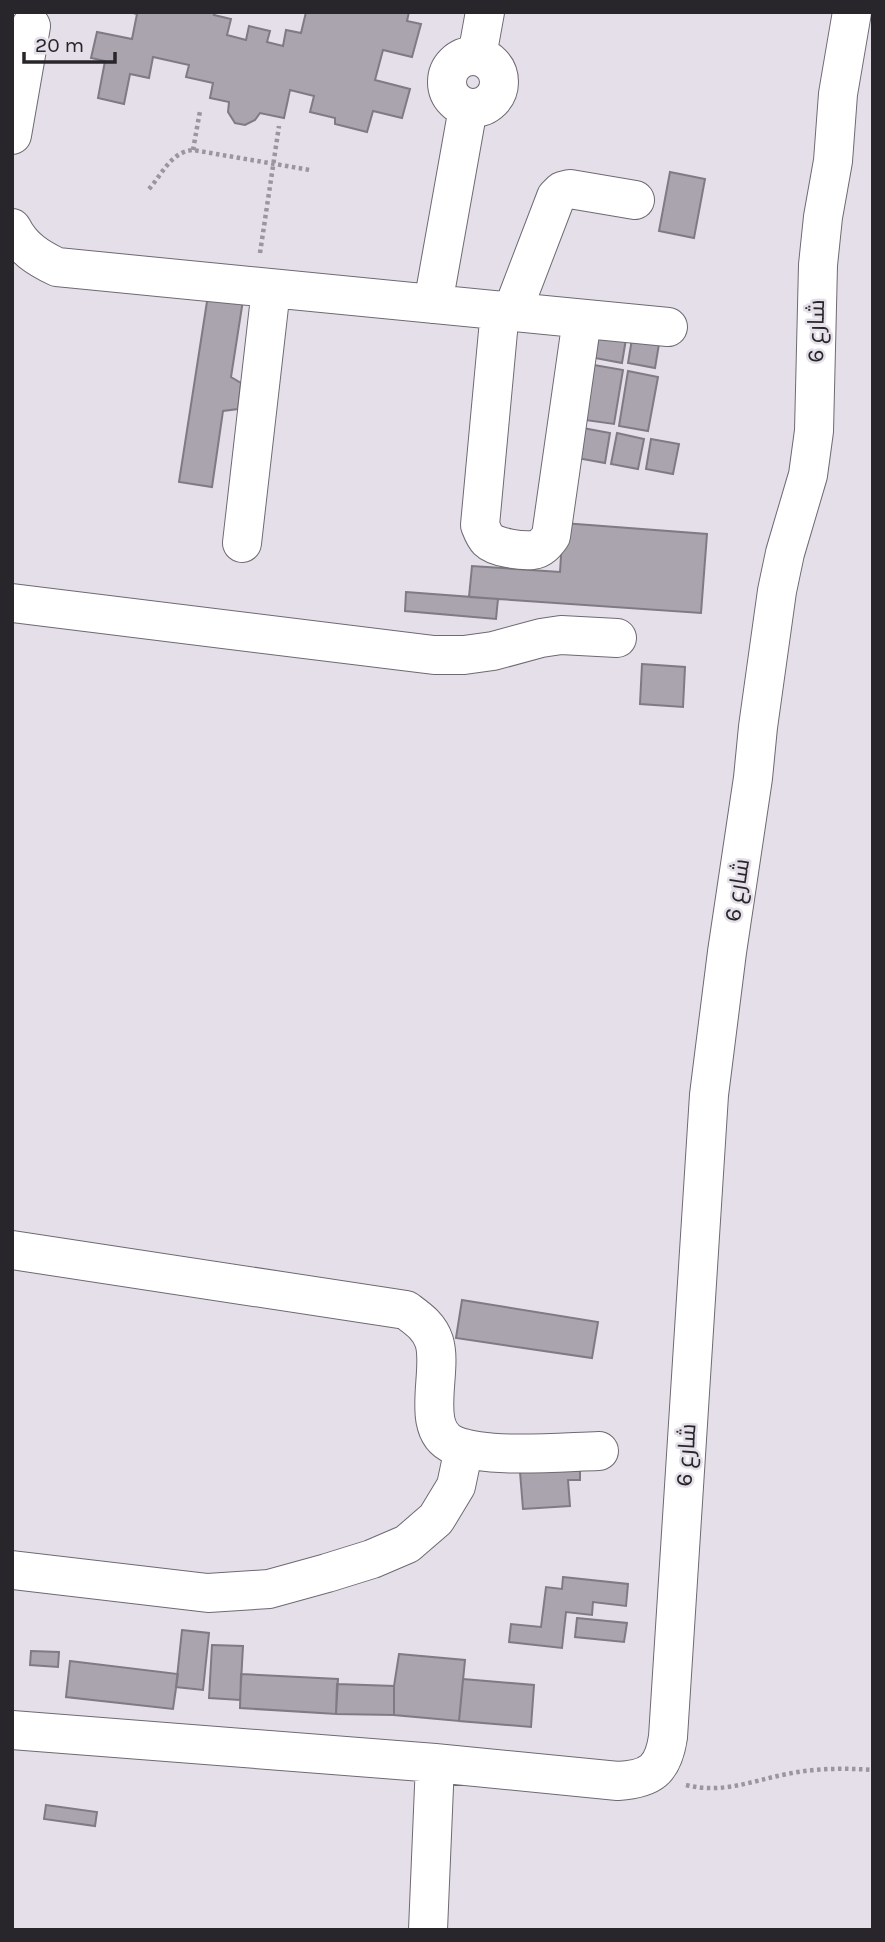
<svg xmlns="http://www.w3.org/2000/svg" width="885" height="1942" font-family="Karla,Cairo,sans-serif">
	<style>
		.building { fill: #a9a4ae; stroke: #7f7a84; stroke-width: 2 }
		.lines { fill: none; stroke-linecap: round; stroke-linejoin: round }
		.minor-casing { stroke: #6e6972; stroke-width: 40 }
		.path { stroke: #9a969d; stroke-width: 4.5; stroke-dasharray: 3.5 3.5; stroke-linecap: butt }
		.minor { stroke: #fff; stroke-width: 38 }
		.labels { text-anchor: middle; dominant-baseline: central; stroke-width: 5; stroke-linejoin: round; paint-order: stroke }
		.street-label { font-size: 23px; fill: #28262a; stroke: #e4dfe9 }
	</style>
	<rect width="100%" height="100%" fill="#e4dfe9"/>
	<path class="building" d="M129,12h86l-1,3 17,4 -4,16 19,5 3,-14 21,5 -3,11 16,4 3,-16 15,3 5,-21h103l-2,9 14,3 -9,33 -29,-7 -8,30 35,9 -8,29 -29,-7 -6,21 -32,-8v-6l-25,-6 4,-16 -24,-6 -6,28 -24,-5 -5,7 -10,5 -10,-2 -7,-11 1,-10 -19,-4 3,-15 -27,-6 3,-12 -36,-8 -4,21 -19,-4 -6,30 -26,-6 7,-37 -14,-3 6,-26 35,7 5,-25z
		M670,172l35,7 -11,59 -35,-7z
		M208,295l35,5 -12,77 10,6 -3,26 -15,2 -11,76 -33,-5z
		M600,328l27,5 -5,30 -27,-5z
		M633,333l27,5 -5,30 -27,-5z
		M594,365l29,5 -9,54 -29,-4z
		M628,371l30,6 -10,54 -29,-5z
		M583,428l27,5 -5,30 -28,-5z
		M617,433l27,6 -6,30 -27,-5z
		M651,439l28,5 -6,30 -27,-5z
		M563,523l144,11 -6,79 -232,-16 3,-31 88,6z
		M406,592l92,7 -2,20 -91,-8z
		M642,664l43,3 -2,40 -43,-3z
		M462,1300l136,22 -6,36 -136,-20z
		M580,1468v12h-12l2,26 -47,3 -3,-37z
		M563,1577l65,7 -2,22 -33,-4 -1,13 -26,-3 -4,36 -53,-6 2,-18 30,3 5,-40 16,2z
		M577,1618l50,5 -3,19 -49,-5z
		M182,1630l27,3 -6,57 -27,-3z
		M212,1645l31,1 -3,54 -31,-2z
		M31,1651l28,1 -1,15 -28,-2z
		M399,1654l66,6 -6,61 -65,-6v-29z
		M70,1661l108,13 -5,35 -107,-12z
		M241,1674l97,5 -2,35 -96,-6z
		M463,1679l71,6 -3,42 -72,-6z
		M337,1684l57,2v29l-58,-1z
		M46,1805l51,7 -2,14 -51,-7z"/>
	<g class="lines">
		<defs>
			<path id="minor" d="M477,56l8,-44
				M447 82a26 26 0 1 1 52 0a26 26 0 1 1-52 0Z
				M12,135l19,-109
				M12,228c10,20 26,30 45,39l611,60
				M433,304l35,-196
				M500,310l-20,215c2,5 4,11 8,15 8,8 34,11 45,10 8,-1 13,-7 18,-14l31,-217
				M512,312l44,-115 6,-6 8,-2 65,11
				M242,543l29,-254
				M12,603l422,52h30l29,-4 48,-13 20,-3 56,3
				M12,1250l394,60c12,9 23,16 28,31 10,30 -16,89 20,104 34,14 107,7 145,6
				M12,1570l196,23 61,-4 58,-16 45,-14 35,-15 29,-25 20,-33 8,-38
				M12,1730l423,33 183,18c33,-2 45,-11 50,-44l41,-642 18,-143 26,-174 5,-51 19,-136 8,-38 23,-78 6,-44 4,-166 5,-48 10,-56 5,-67 14,-82
				M428,1930l7,-167"/>
		</defs>
		<use href="#minor" class="minor-casing"/>
		<path class="path" d="M193,150l7,-39
			M149,189c14,-16 22,-37 44,-39l117,20
			M260,253l19,-127
			M686,1785c37,9 65,-4 101,-11 29,-6 57,-6 86,-4"/>
		<use href="#minor" class="minor"/>
	</g>
	<g class="labels">
		<g class="street-label">
			<text transform="translate(816 331) rotate(-89)">شارع 6</text>
			<text transform="translate(737 890) rotate(-81)">شارع 6</text>
			<text transform="translate(686 1455) rotate(-86)">شارع 6</text>
		</g>
	</g>
	<rect width="885" height="1942" fill="none" stroke="#28262a" stroke-width="28"/>
	<path d="M24 52v10h91v-10" fill="none" stroke="#28262a" stroke-width="3.5"/>
	<text x="35" y="52" font-size="21" fill="#28262a" stroke="#e4dfe9" stroke-width="5" paint-order="stroke">20 m</text>
</svg>
